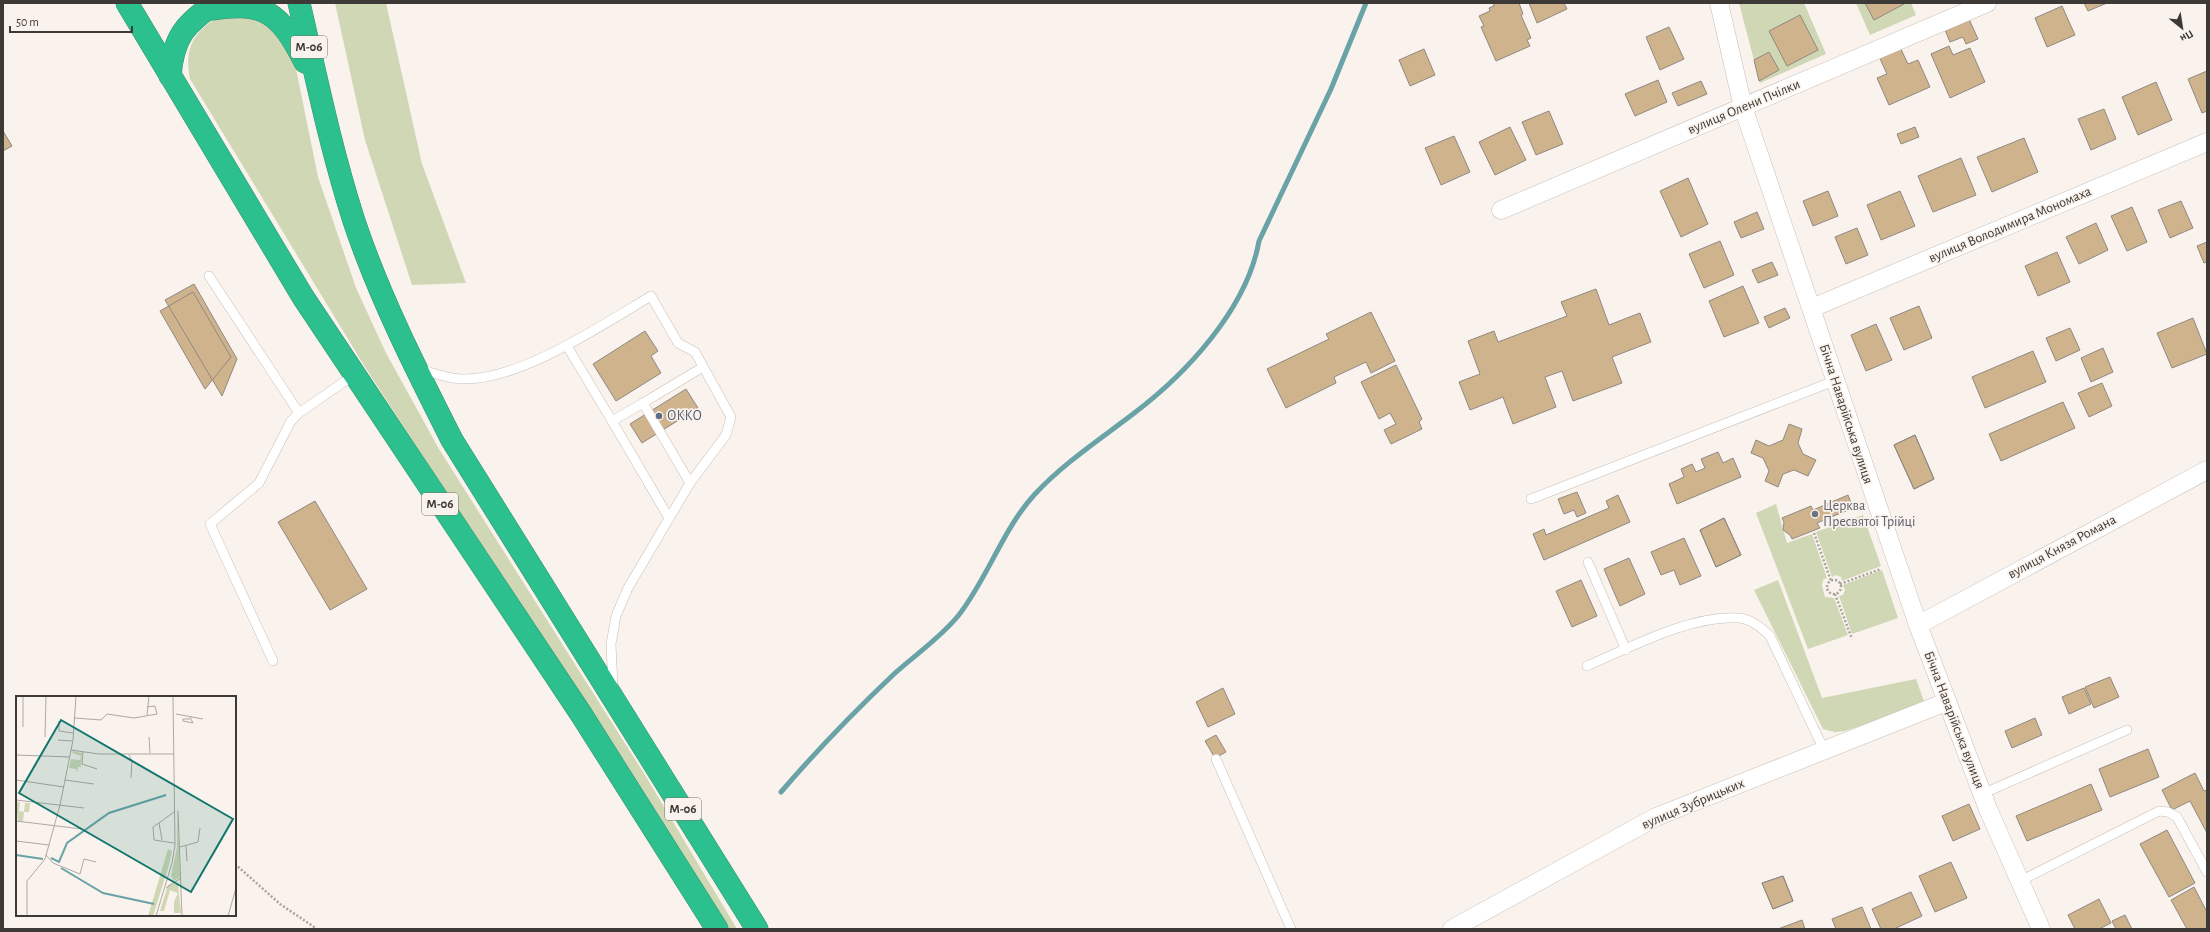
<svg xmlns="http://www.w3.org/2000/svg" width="2210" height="932" font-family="'Alegreya Sans',sans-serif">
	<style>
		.green { fill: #cfd7b4 }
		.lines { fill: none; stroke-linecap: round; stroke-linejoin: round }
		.stream { stroke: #6aa3a7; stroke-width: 5 }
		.building { fill: #ceb38d; stroke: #8f8982 }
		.lane-casing { stroke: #c7bfb9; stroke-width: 10 }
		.street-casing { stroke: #c7bfb9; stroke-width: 19 }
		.highway-casing { stroke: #329170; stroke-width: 23 }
		.path { stroke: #a9a39e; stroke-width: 2.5; stroke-dasharray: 2 2; stroke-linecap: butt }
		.lane { stroke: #fff; stroke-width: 9 }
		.street { stroke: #fff; stroke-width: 18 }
		.highway { stroke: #2dc08f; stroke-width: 22 }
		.service-dot { fill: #5c6f8a; stroke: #faf2ec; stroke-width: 1.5 }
		.worship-dot { fill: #6b7280; stroke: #faf2ec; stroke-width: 1.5 }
		.labels { text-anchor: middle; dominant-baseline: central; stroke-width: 3.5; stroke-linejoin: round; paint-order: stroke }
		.shield { fill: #faf2ec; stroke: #75706d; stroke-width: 1 }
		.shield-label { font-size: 13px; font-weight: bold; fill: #3c3936 }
		.street-label { font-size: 14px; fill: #3c3936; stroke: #faf2ec }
		.service-label { font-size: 14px; fill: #4e5e75; stroke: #faf2ec; text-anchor: start }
		.worship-label { font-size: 14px; fill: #5b616d; stroke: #faf2ec; text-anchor: start }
		.inset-river { fill: none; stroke: #6aa3a7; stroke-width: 2 }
		.inset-road { fill: none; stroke: #aea8a3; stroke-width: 1 }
		.view { fill: #0f766e; fill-opacity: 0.15; stroke: #0f766e; stroke-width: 2 }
		.inset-edge { fill: none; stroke: #3c3936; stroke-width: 2 }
	</style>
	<rect width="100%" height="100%" fill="#faf2ec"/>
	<path class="green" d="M335,3h51l36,161 44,119 -54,2 -47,-145z
		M1739,3h65l22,51 -66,29z
		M1856,3h55l5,12 -46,20z
		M226,14l32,1 35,39 25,123 38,111 30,65 53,96 206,326 92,154h-14l-89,-148 -269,-414 -175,-288c-7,-33 6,-52 36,-65z
		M1776,504l11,39 25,-9 15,44 -4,2 -1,5 3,12 9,1 14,37 -40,14 -52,-136z
		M1863,515l18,51 -39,15 -1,-4 -5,-2 -4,2 -16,-45z
		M1882,570l16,48 -46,16 -13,-38 4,-1 2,-5 -2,-5z
		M1778,580l44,118 94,-19 9,25 -80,27 -10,1 -12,-3 -69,-139z"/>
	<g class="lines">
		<path class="stream" d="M781,792c36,-42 74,-81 113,-118 21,-19 46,-36 64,-58 30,-38 44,-86 77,-122 29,-31 64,-54 98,-80 53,-40 114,-105 126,-173l72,-152 35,-86"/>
	</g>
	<path class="building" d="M1493,3h26l4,11 -2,1 10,23 -4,2 3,6 -34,15 -15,-34 3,-1 -5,-10 11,-5 -1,-3 5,-2z
		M1529,3h35l3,6 -30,14z
		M1865,3h39v1l-30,16z
		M2084,3h23l-19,8z
		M2062,6l13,29 -28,12 -12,-29z
		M1800,15l18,35 -31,16 -18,-35z
		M1969,19l9,20 -12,5 -3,-7 -13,5 -5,-12z
		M1669,27l15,32 -24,11 -14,-33z
		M1898,43l10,21 10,-4 12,27 -41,18 -12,-27 10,-4 -10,-22z
		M1949,46l4,9 17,-7 15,34 -35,16 -19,-44z
		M1424,49l11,26 -25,11 -11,-26z
		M1769,52l10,18 -20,11 -5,-21z
		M2207,71v40l-5,2 -14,-34z
		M1658,80l9,22 -32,14 -10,-22z
		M1701,81l6,13 -29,12 -6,-13z
		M2156,82l16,38 -34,15 -16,-38z
		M2104,109l12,30 -25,11 -13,-31z
		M1549,111l14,33 -27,11 -14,-33z
		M1510,127l16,33 -31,15 -16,-33z
		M1915,127l4,10 -18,7 -4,-10z
		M3,131l9,15 -9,5z
		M1454,136l16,36 -29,13 -16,-37z
		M2024,138l14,34 -46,20 -15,-35z
		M1961,158l15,37 -43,17 -15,-36z
		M1688,178l20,46 -27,13 -21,-46z
		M1828,191l10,25 -25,10 -10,-25z
		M1900,191l15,35 -34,14 -14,-35z
		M2181,201l12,27 -23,10 -12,-28z
		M2132,207l15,35 -20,9 -16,-35z
		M1757,212l7,17 -23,9 -7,-16z
		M2096,223l12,27 -29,14 -13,-27z
		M1857,228l11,27 -22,9 -11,-27z
		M1720,241l14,34 -30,13 -15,-34z
		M2207,242v20l-3,1 -7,-17z
		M2057,252l13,30 -32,14 -13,-30z
		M1772,262l6,13 -20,8 -6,-13z
		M194,284l43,75 -15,37 -57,-96z
		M1743,286l16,37 -35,14 -15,-36z
		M1596,289l13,36 31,-12 11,29 -39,15 10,26 -49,18 -11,-30 -17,6 11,30 -43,17 -10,-27 -33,13 -11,-28 21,-8 -12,-33 26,-10 4,11 69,-26 -6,-14z
		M193,292l38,65 -26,32 -45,-78z
		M1919,306l13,32 -28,12 -14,-32z
		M1785,308l5,10 -21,10 -5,-11z
		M1371,312l24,49 -24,12 -5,-11 -32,15 2,6 -50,25 -19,-39 62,-30 -3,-5z
		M2193,318l14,36 -35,14 -15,-35z
		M1876,324l16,36 -26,11 -15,-36z
		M2070,328l10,22 -24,11 -10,-23z
		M645,331l13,20 -7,5 10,17 -45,28 -23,-37z
		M2103,348l10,24 -22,10 -10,-24z
		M2033,351l13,31 -61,26 -13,-31z
		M1396,365l26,54 -3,3 3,7 -31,15 -7,-14 12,-6 -6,-11 -11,6 -18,-37z
		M2102,383l10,23 -23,11 -11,-24z
		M686,389l12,19 -56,35 -12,-19z
		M2063,402l12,26 -74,33 -12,-27z
		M1789,424l13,5 -4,14 5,11 13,6 -8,16 -14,-6 -11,4 -5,13 -13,-6 4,-10 -6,-13 -12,-5 5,-13 13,6 14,-6z
		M1915,435l19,44 -20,10 -20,-44z
		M1915,435l19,44 -20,10 -20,-44z
		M1718,452l5,11 10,-5 8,19 -64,27 -8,-20 15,-7 -3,-8 11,-5 4,8 9,-4 -4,-9z
		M1577,492l9,21 -9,4 -3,-7 -10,4 -6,-15z
		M1618,495l12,27 -86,38 -11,-26 11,-5 2,6 63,-27 -3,-7z
		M1848,495l5,13 -36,15 3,5 -28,11 -2,-4 -7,-5 1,-8 -2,-4 29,-12 2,4z
		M315,501l52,88 -37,21 -52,-88z
		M1724,518l17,37 -25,12 -16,-37z
		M1724,518l17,37 -25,12 -16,-37z
		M1684,538l17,38 -21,9 -6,-15 -13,5 -10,-23z
		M1629,558l16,36 -25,12 -16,-37z
		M1581,580l16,36 -25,11 -16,-36z
		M2110,677l9,20 -25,11 -9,-21z
		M1223,688l12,26 -27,13 -12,-25z
		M2084,688l7,16 -22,10 -7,-17z
		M2035,718l7,17 -30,13 -7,-17z
		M1216,735l10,17 -11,6 -10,-17z
		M2148,749l11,28 -49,20 -11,-28z
		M2195,773l9,18 3,-1v43l-17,-32 -18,9 -10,-20z
		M2091,784l11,26 -75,31 -11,-25z
		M1969,804l11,25 -27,12 -11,-25z
		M2167,830l28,53 -26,14 -29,-53z
		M1951,862l16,36 -32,14 -16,-36z
		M1783,876l10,25 -20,8 -11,-26z
		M1783,876l10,25 -20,8 -11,-26z
		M2194,887l13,25v17h-20l-16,-29z
		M1911,892l11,24 -28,13h-13l-9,-20z
		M2099,899l12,24 -12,6h-24l-7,-14z
		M1862,907l9,22h-35l-4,-10z
		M2125,915l7,14h-16l-4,-8z
		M1802,920l3,9h-27z"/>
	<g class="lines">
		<defs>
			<path id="lane" d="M209,276l90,137
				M567,346l45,75 31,-18 47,80 -62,105 -12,28 -5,28 2,44
				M418,369c13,3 28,9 42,10 58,3 142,-54 191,-83l27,47 17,9 36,65 -5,18 -36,48
				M643,403l60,-36
				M612,421l57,97
				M1531,499l303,-118
				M1588,562l38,88
				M273,661l-63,-137 49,-41 32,-62 8,-8 55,-38
				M1587,666c44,-19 103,-51 152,-48 12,1 22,9 31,18l54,114
				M1216,759l75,170
				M1982,794l145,-64
				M2020,881l139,-70 9,1 9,5 30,55"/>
			<path id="street" d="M1719,3l24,104 175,518 70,184 53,120
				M1501,210l486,-207
				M1812,308l395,-166
				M1918,625l289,-155
				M1452,929l204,-112 290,-115"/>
			<path id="highway" d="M127,3l176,294 278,417 136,215
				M299,3c17,73 32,147 55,218 25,75 62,148 98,219l305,489
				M206,10c58,-10 73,1 99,52
				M170,76c3,-38 15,-53 46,-73"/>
		</defs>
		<use href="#lane" class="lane-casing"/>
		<use href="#street" class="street-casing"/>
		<use href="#highway" class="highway-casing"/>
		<path class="path" d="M1814,533l17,48
			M1827 587a7 7 0 1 1 14 0a7 7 0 1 1-14 0Z
			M1840,584l41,-15
			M1835,594l17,45
			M235,864l45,40 37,25"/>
		<use href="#lane" class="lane"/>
		<use href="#street" class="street"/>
		<use href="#highway" class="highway"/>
	</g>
	<circle class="service-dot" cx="659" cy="416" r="4"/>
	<circle class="worship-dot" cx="1815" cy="514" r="4"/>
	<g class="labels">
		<g class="shield">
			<rect x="291" y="36" width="36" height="22" rx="3"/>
			<rect x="422" y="493" width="36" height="22" rx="3"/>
			<rect x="665" y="798" width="36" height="22" rx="3"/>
		</g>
		<g class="shield-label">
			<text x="309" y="47">М-06</text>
			<text x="440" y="504">М-06</text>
			<text x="683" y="809">М-06</text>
		</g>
		<g class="street-label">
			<text transform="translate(1744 107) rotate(-23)">вулиця Олени Пчілки</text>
			<text transform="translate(2010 225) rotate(-23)">вулиця Володимира Мономаха</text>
			<text transform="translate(1846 414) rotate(72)">Бічна Наварійська вулиця</text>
			<text transform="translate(2062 547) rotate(-28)">вулиця Князя Романа</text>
			<text transform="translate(1954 720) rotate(69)">Бічна Наварійська вулиця</text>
			<text transform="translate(1693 804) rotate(-23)">вулиця Зубрицьких</text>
		</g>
		<g class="service-label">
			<text x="667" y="416">ОККО</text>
		</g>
		<g class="worship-label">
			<text x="1823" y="506">Церква<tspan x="1823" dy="16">Пресвятої Трійці</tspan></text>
		</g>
	</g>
	<g transform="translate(16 696)">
		<rect width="220" height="220" fill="#faf2ec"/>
		<path d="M57,55l9,2 -1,14h-3l-1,6 -1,-4 -7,-1 2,-9 9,1 1,-4 -9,-3zM0,106h4l-1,9 5,1 1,-9h5l-1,9h-5l-1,9h-5zM161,107l3,74 -6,4 -3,-5 6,-29zM152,153l4,2 -3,14 -16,51h-5zM156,187l6,2 3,28h-7v-11l4,-9 -8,-3 -6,21h-4l8,-26z" fill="#cfd7b4"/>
		<path class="inset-river" d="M0,159l27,4M35,162l8,4 8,-19 42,-30 57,-18M45,172l42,25 51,11"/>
		<path class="inset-road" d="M160,18l27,5M131,19l2,-19M174,21l3,6 -10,-2v-2h7M59,22l26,2 6,-6 27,4 23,-4 -2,-8 -8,1M43,25v10l14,2M7,31v-31M29,41l1,-41M133,41l1,16M42,44l14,1M55,54l28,4h75M67,56l-1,12 15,5M0,59l54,2M113,59l3,6 -1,17M0,84l48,7M49,84l29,4M0,104l68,8M162,115l4,105M0,125l66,8M143,127l-6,4 1,13 20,3M146,144l-3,-17 15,-11M0,145l33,4M170,150l1,15M164,151l18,-5 2,-14M30,159l7,8 27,11 4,-15 12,3M150,192l15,-10M11,220v-35l18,-22 15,-54 13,-65 3,-44M140,220l16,-53 3,-18 -2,-149M212,220l8,-28"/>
		<path class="view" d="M45,24l172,99 -42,73 -172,-99z"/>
		<rect width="220" height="220" class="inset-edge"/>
	</g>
	<rect width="2210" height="932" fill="none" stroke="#3c3936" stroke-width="8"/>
	<g transform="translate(2182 28) rotate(150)" stroke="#faf2ec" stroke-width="3" paint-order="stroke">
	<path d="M0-3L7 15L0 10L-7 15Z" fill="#3c3936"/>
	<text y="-6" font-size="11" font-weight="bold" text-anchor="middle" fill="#3c3936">Пн</text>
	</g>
	<path d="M10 26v6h122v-6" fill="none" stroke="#3c3936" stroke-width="2"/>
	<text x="16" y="26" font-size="12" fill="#3c3936" stroke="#faf2ec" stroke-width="3" paint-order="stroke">50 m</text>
</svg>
